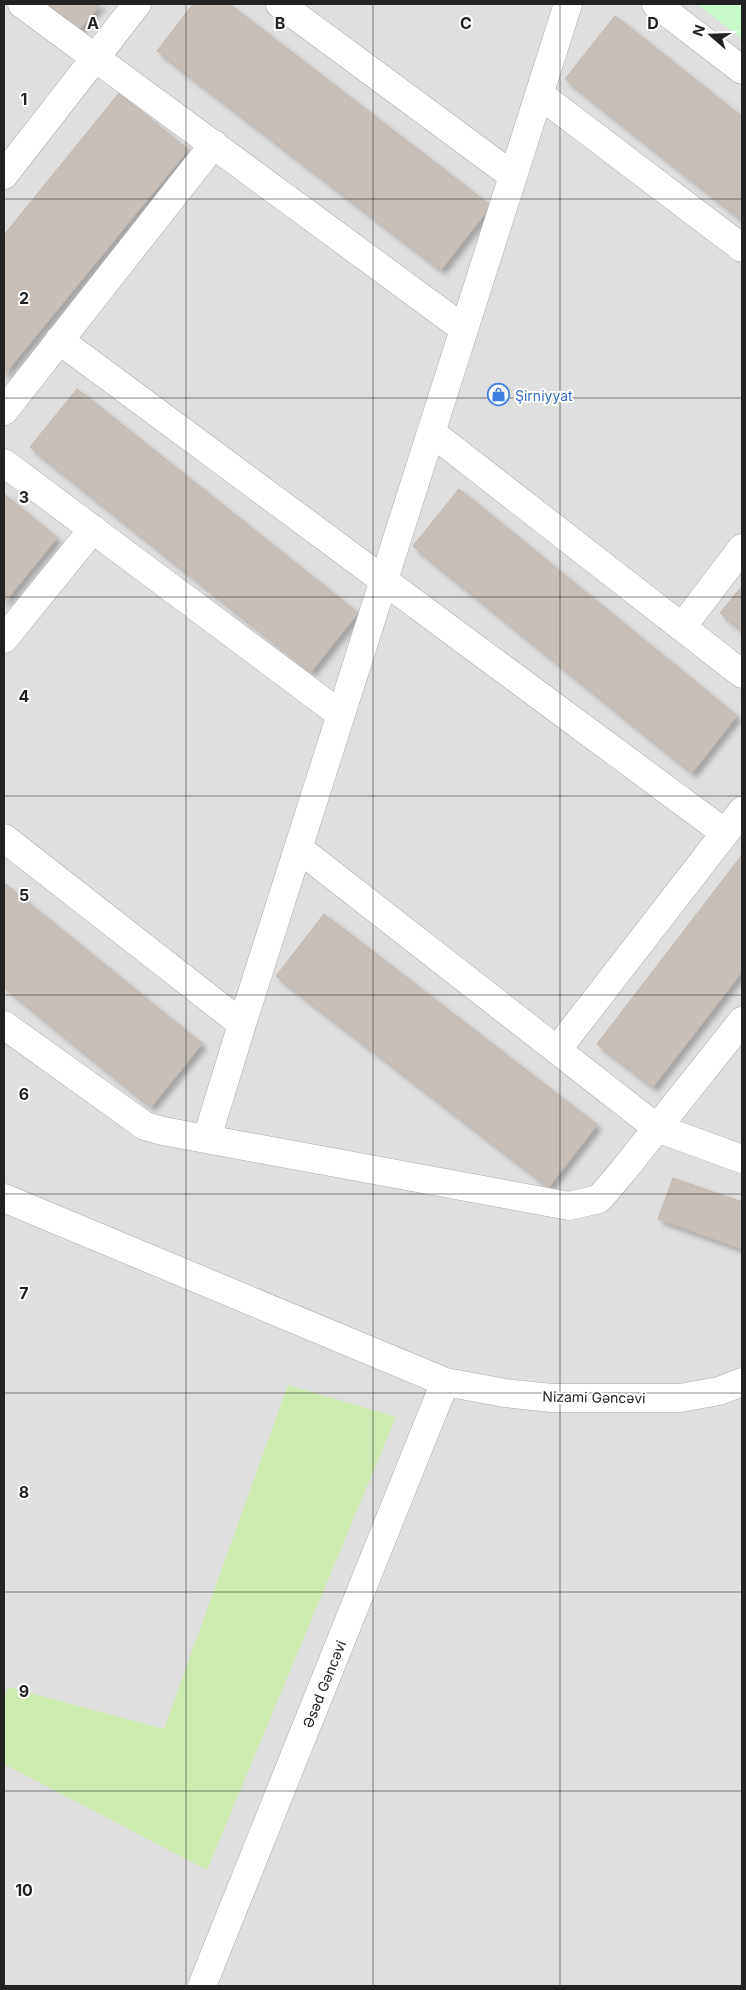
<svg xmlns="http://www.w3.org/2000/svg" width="746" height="1990" font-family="Inter,sans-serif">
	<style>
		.residential { fill: #e0dfdf }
		.grass { fill: #cdebb0 }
		.park { fill: #c8facc }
		.building { fill: #c7bfb8; stroke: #c4b6ab; filter: url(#shadow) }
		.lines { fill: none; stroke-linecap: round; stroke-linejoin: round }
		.minor-casing { stroke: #a9a9a9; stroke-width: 29 }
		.minor { stroke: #fff; stroke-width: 28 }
		.grid { fill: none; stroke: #222; stroke-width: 1; stroke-opacity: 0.55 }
		.labels { text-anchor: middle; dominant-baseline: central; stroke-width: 4; stroke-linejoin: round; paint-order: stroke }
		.shop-label { font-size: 14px; fill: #366cbe; stroke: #fff; text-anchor: start }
		.street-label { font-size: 14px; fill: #222; stroke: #fff }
		.grid-label { font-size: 16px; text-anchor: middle; font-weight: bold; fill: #222; stroke: #fff; stroke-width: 4; stroke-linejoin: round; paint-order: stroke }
	</style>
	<defs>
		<filter id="shadow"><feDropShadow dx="4.5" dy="4.5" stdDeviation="2.5" flood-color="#0004"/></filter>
	</defs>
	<rect width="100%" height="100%" fill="#f2efe9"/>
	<path class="residential" d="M4,4h738v1982h-738z"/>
	<path class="grass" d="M288,1385l108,32 -189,453 -203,-106v-65l4,-12 156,42z"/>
	<path class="park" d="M697,4h45v35z"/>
	<path class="building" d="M47,4h54l-22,26z
		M193,4h36l262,202 -50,64 -284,-219z
		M615,16l127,101v103l-177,-141z
		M119,93l69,57 -184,225v-140z
		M77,389l281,224 -47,59 -281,-225z
		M459,489l278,227 -45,57 -279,-227z
		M4,494l53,44 -53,65z
		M742,586v45l-22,-18z
		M742,855v117l-89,115 -56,-43z
		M4,883l198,161 -51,63 -147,-120z
		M324,914l273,211 -48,62 -273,-211z
		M673,1178l69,24v47l-84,-30z"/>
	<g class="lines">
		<defs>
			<path id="minor" d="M22,4l442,325
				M280,4l233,172
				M656,4l86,66
				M539,94l203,154
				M4,175l133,-171
				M59,340l666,493
				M4,411l210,-267
				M431,432l311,242
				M4,463l336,251
				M682,627l60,-79
				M4,639l89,-110
				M4,838l238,186
				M298,848l359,280 85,31
				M4,1025l141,101 18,5 406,75 30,-7 24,-28 119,-150
				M557,1050l185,-239
				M207,1138l35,-114 326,-1020
				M4,1198l441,184 60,11 47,5h128l39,-7 23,-9
				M202,1986l243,-604"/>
		</defs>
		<use href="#minor" class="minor-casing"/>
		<use href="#minor" class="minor"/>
	</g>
	<path class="grid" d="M186,4v1982M373,4v1982M560,4v1982M4,199h738M4,398h738M4,597h738M4,796h738M4,995h738M4,1194h738M4,1393h738M4,1592h738M4,1791h738"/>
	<defs>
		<symbol id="shop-ring" viewBox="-11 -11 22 22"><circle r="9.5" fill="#fff" stroke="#3f7fe0" stroke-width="1.5"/><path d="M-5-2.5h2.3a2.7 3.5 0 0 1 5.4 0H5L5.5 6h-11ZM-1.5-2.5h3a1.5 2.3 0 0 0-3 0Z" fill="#3f7fe0"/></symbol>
	</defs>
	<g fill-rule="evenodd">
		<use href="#shop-ring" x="486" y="382" width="25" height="25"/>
	</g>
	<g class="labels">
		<g class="shop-label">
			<text x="515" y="395">Şirniyyat</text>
		</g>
		<g class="street-label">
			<text transform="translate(594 1397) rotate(1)">Nizami Gəncəvi</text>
			<text transform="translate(324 1684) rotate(-68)">Əsəd Gəncəvi</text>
		</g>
	</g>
	<g class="grid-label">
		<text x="93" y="29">A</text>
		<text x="280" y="29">B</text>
		<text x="466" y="29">C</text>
		<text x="653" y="29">D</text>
		<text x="24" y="105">1</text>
		<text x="24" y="304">2</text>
		<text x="24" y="503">3</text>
		<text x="24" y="702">4</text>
		<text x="24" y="901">5</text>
		<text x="24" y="1100">6</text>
		<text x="24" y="1299">7</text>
		<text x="24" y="1498">8</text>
		<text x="24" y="1697">9</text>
		<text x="24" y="1896">10</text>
	</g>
	<rect width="746" height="1990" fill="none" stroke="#222222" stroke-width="10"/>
	<g transform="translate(711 35) rotate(290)" stroke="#ffffff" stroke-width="4" paint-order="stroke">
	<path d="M0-4L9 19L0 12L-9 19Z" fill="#222222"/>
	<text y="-8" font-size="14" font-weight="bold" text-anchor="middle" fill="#222222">N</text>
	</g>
</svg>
